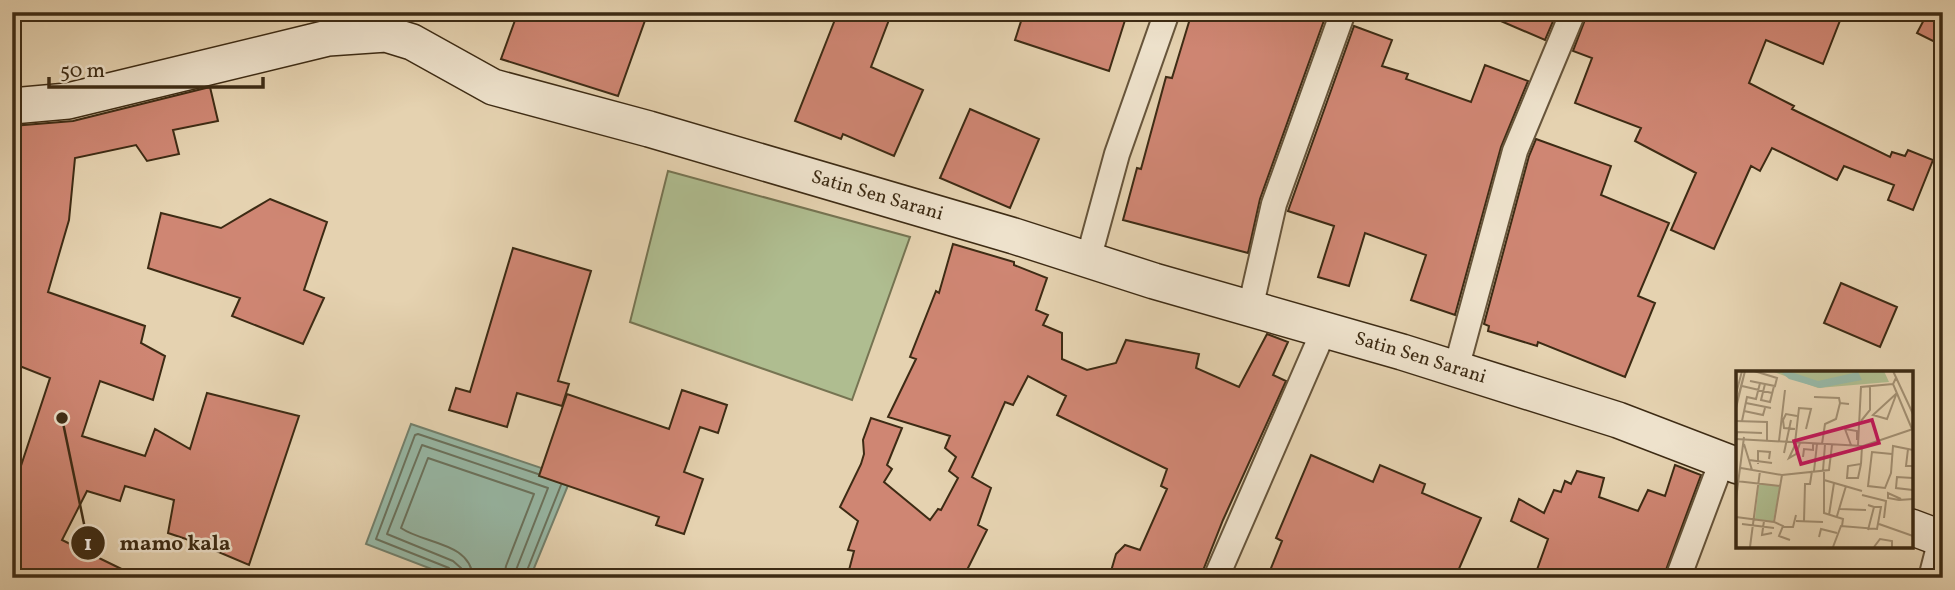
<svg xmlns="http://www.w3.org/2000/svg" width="1955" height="590" font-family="Vollkorn,serif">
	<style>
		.green { fill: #afbd90; stroke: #767452; stroke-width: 2 }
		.water { fill: #97b8a6; stroke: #73806c; stroke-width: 2 }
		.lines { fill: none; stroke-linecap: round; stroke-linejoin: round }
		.shore { stroke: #6a725d; stroke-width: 2 }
		.building { fill: #cf8673; stroke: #3d2b14; stroke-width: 2 }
		.street-casing { stroke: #67553b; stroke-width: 28 }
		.secondary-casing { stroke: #3d2b14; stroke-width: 38 }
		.street { stroke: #eee2cc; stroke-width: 24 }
		.secondary { stroke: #eee2cc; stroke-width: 35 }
		.labels { text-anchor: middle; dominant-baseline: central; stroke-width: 5; stroke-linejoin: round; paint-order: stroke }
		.street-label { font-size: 19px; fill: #3d2b14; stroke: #eee2cc }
		.inset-road { fill: none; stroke: #a28f72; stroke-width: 2 }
		.view { fill: #c2185b; fill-opacity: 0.15; stroke: #c2185b; stroke-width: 3.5 }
		.inset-edge { fill: none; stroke: #3d2b14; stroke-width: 3.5 }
		.leader { fill: none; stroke: #3d2b14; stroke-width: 2.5 }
		.callout-dot { fill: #3d2b14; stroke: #eee2cc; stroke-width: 2.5 }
		.mark-label { font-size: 21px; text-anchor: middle; font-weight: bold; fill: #fff }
		.callout-label { font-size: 21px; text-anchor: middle; font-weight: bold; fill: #3d2b14; stroke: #eee2cc; stroke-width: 5; stroke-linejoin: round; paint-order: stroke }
	</style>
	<rect width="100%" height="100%" fill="#e5d2b0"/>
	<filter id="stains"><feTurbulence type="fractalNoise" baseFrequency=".00286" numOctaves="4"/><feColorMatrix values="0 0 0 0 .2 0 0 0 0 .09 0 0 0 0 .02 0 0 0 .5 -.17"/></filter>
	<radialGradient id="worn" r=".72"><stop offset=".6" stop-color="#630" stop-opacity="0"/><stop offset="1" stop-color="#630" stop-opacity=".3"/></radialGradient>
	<path class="green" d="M668,171l242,66 -58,163 -222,-78z"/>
	<path class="water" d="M411,424l160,54 -41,100h-75l-89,-34z"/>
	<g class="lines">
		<path class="shore" d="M453,578l-4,-10 -73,-29 39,-104 3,-1 120,40
			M462,578l-1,-10 -8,-7 -66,-27 35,-89 126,43 -32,82 -1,8
			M473,578c-2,-36 -49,-34 -72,-50l27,-70 106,36 -28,72 -2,12
			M524,578l37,-93"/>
	</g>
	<path class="building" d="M518,12h130l-30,84 -117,-37z
		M838,12h54l-21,55 52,23 -29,66 -51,-22 -2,5 -46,-18z
		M1024,12h86l16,5 -17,54 -94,-31z
		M1192,12h135l-67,187 -12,54 -125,-33 14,-52 4,1 25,-92 6,1z
		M1480,12h77l-12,28z
		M1588,12h240l13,6 -18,46 -57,-24 -17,43 45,23 -2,3 98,48 2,-5 13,4 3,-6 25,10 -20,50 -25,-10 6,-15 -50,-19 -7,14 -65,-32 -12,23 -9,-5 -37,83 -43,-19 25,-57 -61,-32 6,-13 -66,-25 17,-45 -19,-7z
		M1928,12h15v34l-26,-13z
		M1354,26l38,14 -10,26 26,8 -2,5 65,23 14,-37 43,16 -27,66 -46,168 -44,-15 15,-45 -61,-22 -16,53 -31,-9 16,-51 -46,-15z
		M210,87l8,34 -45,9 6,24 -32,7 -11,-16 -61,13 -6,62 -21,72 97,34 -4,17 24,13 -12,44 -53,-19 -18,55 63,20 10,-27 35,20 17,-56 92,23 -50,149 -54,-23 -27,-9 6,-33 -49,-14 -5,15 -33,-10 -25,49 78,38h-128v-85l38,-115 -38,-15v-237l61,-5z
		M970,109l69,30 -29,69 -70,-30z
		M1536,139l75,27 -10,29 68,28 -31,73 17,7 -30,74 -87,-35 -1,4 -49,-15 1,-5 -5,-2 45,-168z
		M270,199l57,23 -23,68 20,8 -21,46 -71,-28 8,-18 -92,-30 13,-55 60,15z
		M953,244l61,18v3l33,13 -11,32 12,5 -5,10 19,8v26l25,11 29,-7 10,-23 73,14 -3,14 43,19 28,-53 21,8 -15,33 13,6 -63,139 -23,58h-91l7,-24 9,-9 15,5 27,-61 -6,-3 6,-17 -110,-54 9,-19 -38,-20 -15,29 -8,-3 -33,75 19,11 -13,37 9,5 -24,48h-102l-13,-4 6,-23 -6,-1 10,-29 -18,-14 21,-43 3,-10 -1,-14 8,-22 31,10 -15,37 5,4 -8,13 46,38 8,-11 3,1 17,-32 -9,-7 7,-14 -11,-9 5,-12 -62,-19 28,-58 -6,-2 26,-66 3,2z
		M513,248l78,23 -33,110 11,3 -7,22 -45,-13 -10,34 -58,-17 7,-22 14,4z
		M1841,283l56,24 -17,40 -56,-24z
		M682,390l45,15 -9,28 -18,-6 -16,45 19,7 -19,55 -28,-9 3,-8 -120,-41 28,-82 102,35z
		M1311,455l62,27 7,-17 45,19 -3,9 59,25 -26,60h-188l15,-37 -6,-3z
		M1675,465l26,10 -38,103h-129l14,-39 -37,-18 8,-22 25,14 10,-23 7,2 4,-11 6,3 6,-13 27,7 -5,19 39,14 10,-21 17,6z"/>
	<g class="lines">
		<defs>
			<path id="street" d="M1088,260l29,-106 50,-142
				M1250,309l24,-105 69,-192
				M1456,369l59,-218 58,-139
				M1216,578l108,-248
				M1678,578l44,-117
				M1931,578l10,-39"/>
			<g id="secondary">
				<path id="s1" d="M12,106l56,-5 260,-63 58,-4 26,8 81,45 156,42 365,107 140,45 248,71 216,68 120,46"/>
				<path d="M1911,527l32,12"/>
			</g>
		</defs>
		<use href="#street" class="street-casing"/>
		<use href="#secondary" class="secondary-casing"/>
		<use href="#street" class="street"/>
		<use href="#secondary" class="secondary"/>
	</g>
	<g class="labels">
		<g class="street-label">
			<text stroke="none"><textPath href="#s1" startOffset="901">Satin Sen Sarani</textPath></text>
			<text stroke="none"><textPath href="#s1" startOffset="1468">Satin Sen Sarani</textPath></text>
		</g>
	</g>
	<g transform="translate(1736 371)">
		<rect width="177" height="177" fill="#e5d2b0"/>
		<path d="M35,0h113l5,11 -71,6zM23,113l21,2 -7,36 -18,-3z" fill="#afbd90"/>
		<path d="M52,0l30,10 40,-9 4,8 -42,8 -31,-9 -7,-6z" fill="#97b8a6"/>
		<path class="inset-road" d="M157,0l20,43M160,7l-3,6 19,45M14,10l25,5 2,-8 -23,-7M29,13l-4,16 9,2 4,-16M6,15l30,7M0,23l6,-23M160,24l-9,24 -14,-4 24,-22M78,26l25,1 1,5M10,32l25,5M0,34l9,-34M0,37l9,-37M8,40l19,4 2,-7M0,50l31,1v18M6,50l5,-24 9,2 4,-16M125,50l9,-11v-23M59,58l-11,-1 -1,-8 3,-6 11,2M0,66l1,-5 25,1M0,68l127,7 50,-17M43,70l6,-51M59,72l4,-35 12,1 -5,20M60,72l-7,15 7,-4 4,-11M8,73l8,26M86,73l3,-20 11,-5 4,-16 9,1M115,74l-6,-16 12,2v9M122,74l3,-58 32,-3M172,78l-2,17h7M48,82l7,-33M156,83l-20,-2 -4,34 17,2 6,-15 2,-27 20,4M67,86l1,-8 9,1v-6M13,89l23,3M22,93v-13l12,1 -1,7M125,93l-3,14h-11l1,-12 13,-2 1,-18M5,97l41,7 -8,47 9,4 -4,10 11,4M78,100l3,-27M87,100l2,-27M88,100v42l19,6 -1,7M46,104l47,-5 3,-25M177,107l-16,-1 -1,11 17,2M88,109l38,11M0,110l45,5M126,124l24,6 -2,17M0,128l8,-62M165,128l-13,-6v5l11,2 14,-1M132,134l6,2 -6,23M104,138l26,1M93,144l5,-32M101,145l9,-30M0,146l38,5M28,150l-2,14 10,-2M60,150l27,1M68,150l1,-37h5l2,-13M6,153l32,4M143,153l34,12M47,156h10l3,-12M83,166l2,-8 16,4M14,176l10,-76M97,176l8,-21 36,3 4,-22h-9M138,176l6,-8 12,2v6"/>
		<path class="view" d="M136,49l7,23 -78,21 -7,-23z"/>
		<rect width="177" height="177" class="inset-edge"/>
	</g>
	<path class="leader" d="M62 418L88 543"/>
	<g class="callout-dot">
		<circle cx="62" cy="418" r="7"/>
		<circle cx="88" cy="543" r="18"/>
	</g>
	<g class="mark-label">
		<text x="88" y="550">1</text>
	</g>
	<g class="callout-label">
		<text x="175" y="550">mamo kala</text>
	</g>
	<rect width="1955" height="590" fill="none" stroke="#e5d2b0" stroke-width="42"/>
	<rect x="14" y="14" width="1927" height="562" fill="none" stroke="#3d2b14" stroke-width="3.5"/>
	<rect x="21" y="21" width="1913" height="548" fill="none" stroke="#3d2b14" stroke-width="2"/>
	<path d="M49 77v10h214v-10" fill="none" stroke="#3d2b14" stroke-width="3.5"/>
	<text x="60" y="77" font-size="21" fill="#3d2b14" stroke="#eee2cc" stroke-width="5" paint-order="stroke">50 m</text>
	<rect width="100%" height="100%" filter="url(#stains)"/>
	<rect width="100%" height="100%" fill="url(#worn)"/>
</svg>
